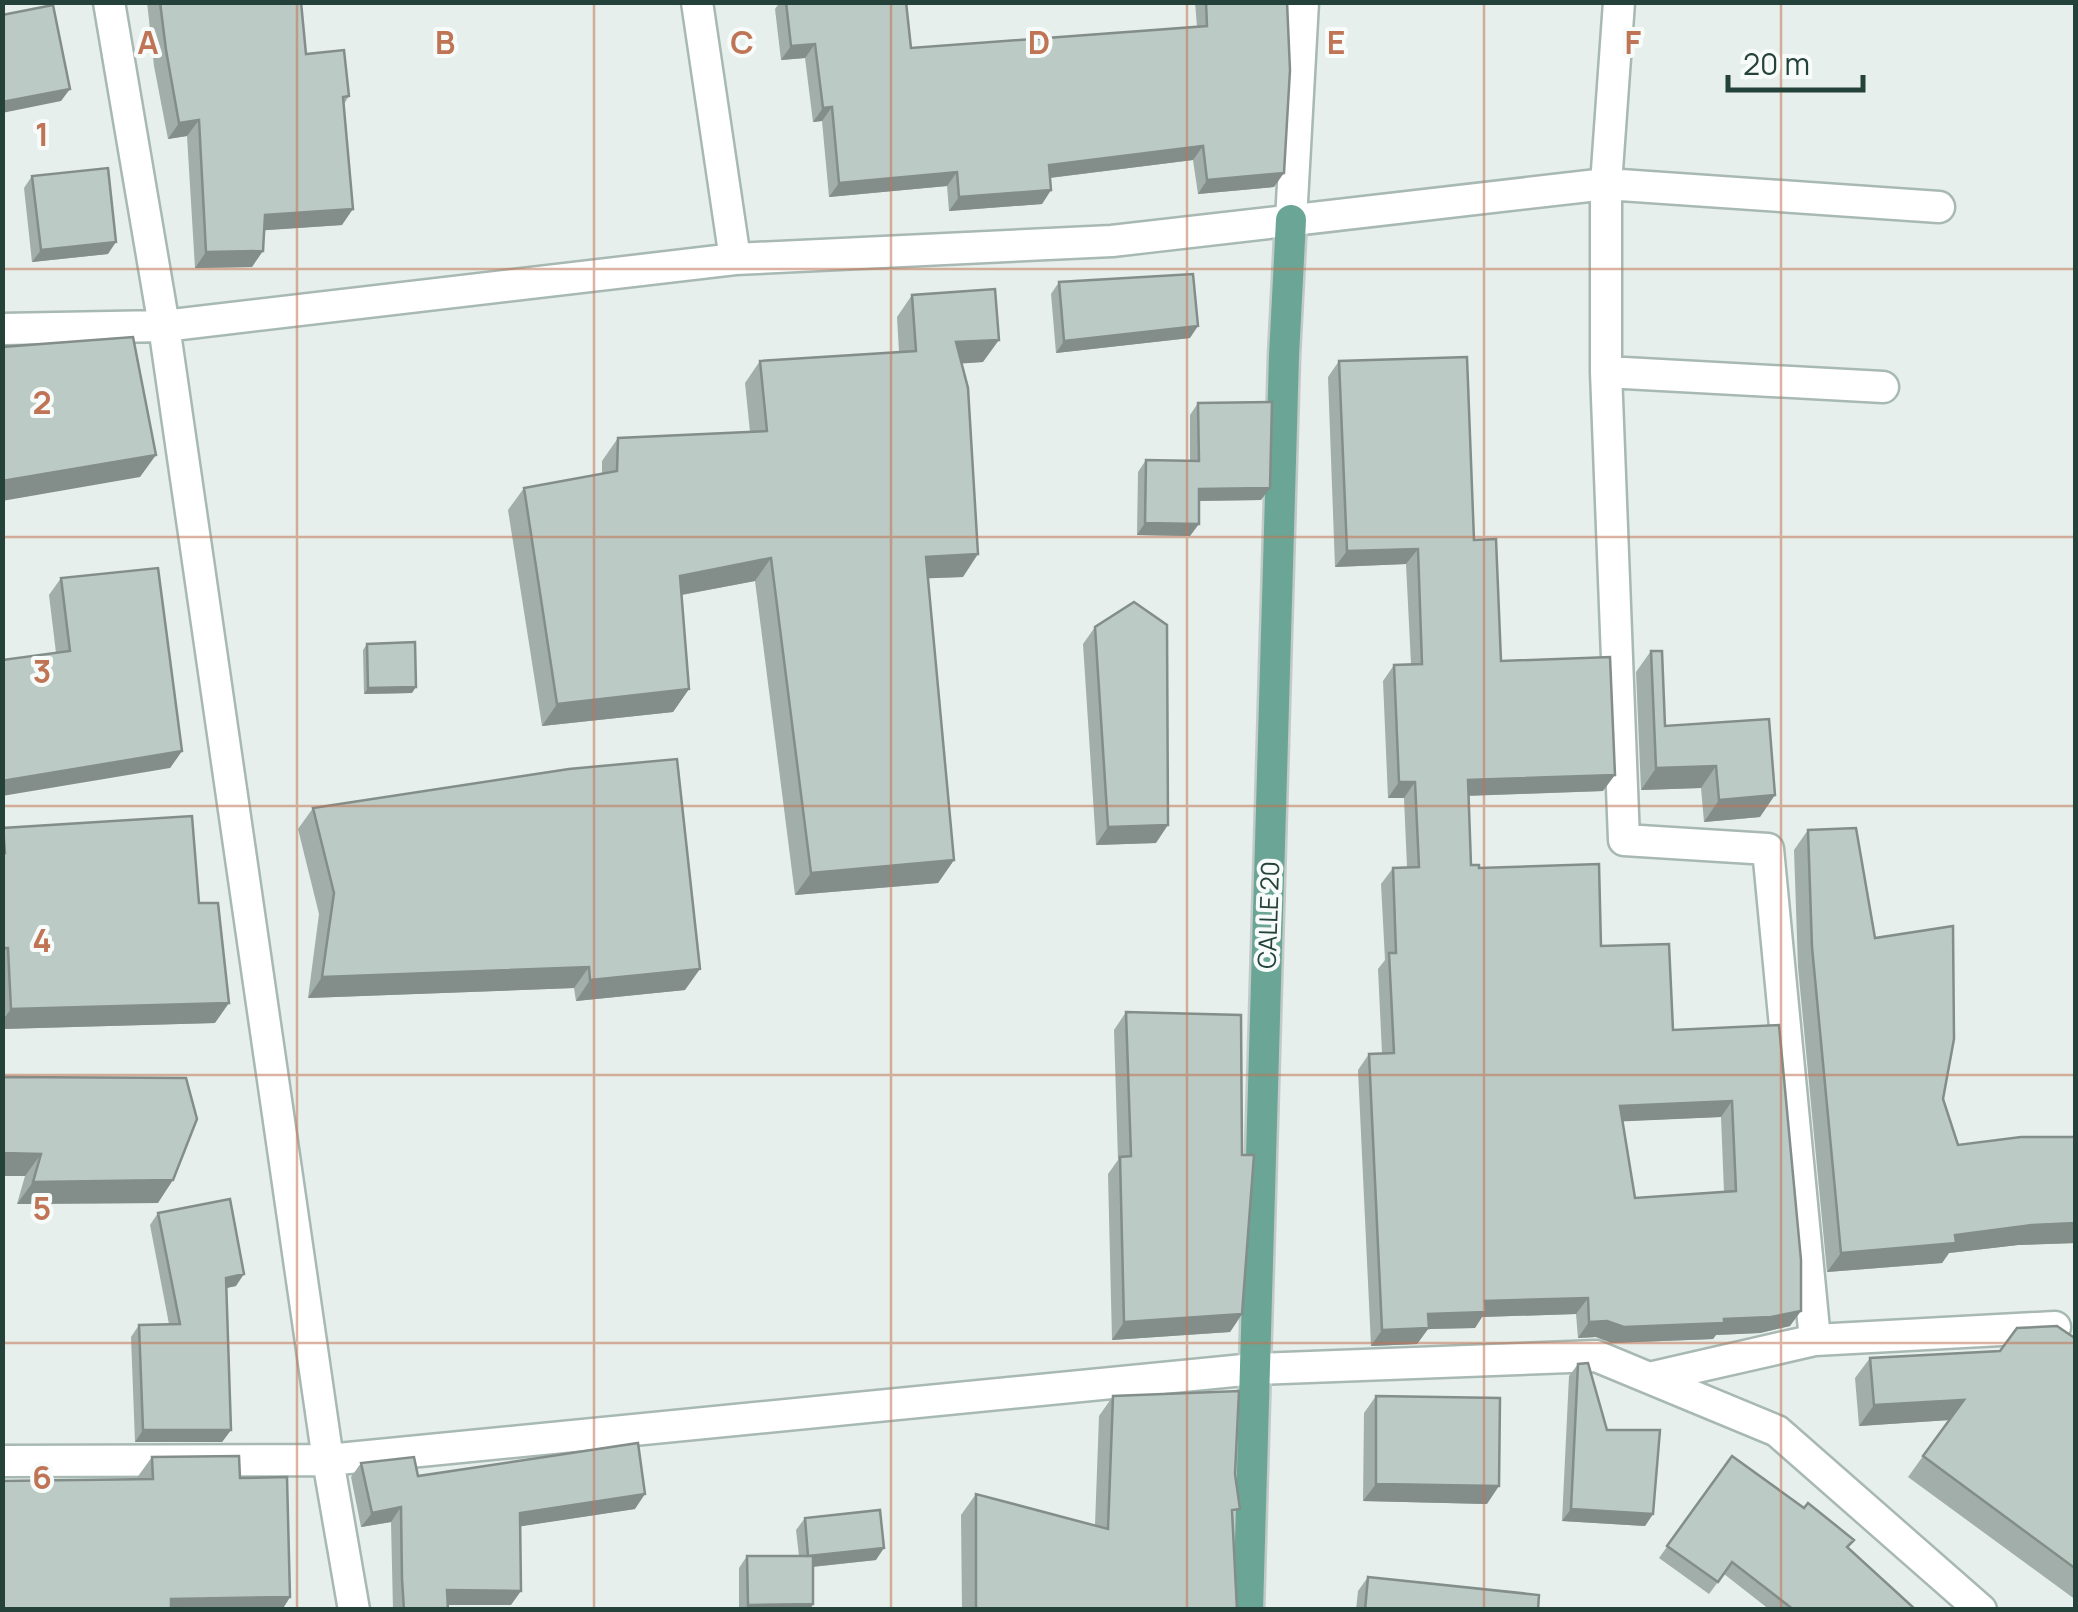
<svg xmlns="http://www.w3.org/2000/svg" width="2078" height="1612" font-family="Manrope,sans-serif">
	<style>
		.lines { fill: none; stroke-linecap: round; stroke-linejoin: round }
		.minor-casing { stroke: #a8b8b2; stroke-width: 35 }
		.major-casing { stroke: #c2cac8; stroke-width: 35 }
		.minor { stroke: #fff; stroke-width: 30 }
		.major { stroke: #6aa596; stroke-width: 30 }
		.wall { fill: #a1aea9; fill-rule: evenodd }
		.shaded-wall { fill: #838d89 }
		.building { fill: #bbcac4; stroke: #838d89; stroke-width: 2.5; fill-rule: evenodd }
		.grid { fill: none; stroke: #c07456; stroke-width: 2.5; stroke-opacity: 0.55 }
		.labels { text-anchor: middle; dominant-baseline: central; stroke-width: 8; stroke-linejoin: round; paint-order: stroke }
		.street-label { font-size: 25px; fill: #24423a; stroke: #f7fbf9 }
		.grid-label { font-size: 32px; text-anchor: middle; font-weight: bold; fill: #c07456; stroke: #f7fbf9; stroke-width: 8; stroke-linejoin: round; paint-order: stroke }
	</style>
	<rect width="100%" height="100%" fill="#e6efeb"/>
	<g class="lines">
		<defs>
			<path id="minor" d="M109,2l55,324 164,1134 26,150
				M697,2l38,257
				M1619,2l-13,182v188l18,468 144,9 47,491
				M1291,220l12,-218
				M2,329l162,-3 571,-67 377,-18 494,-57 333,23
				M1606,372l277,15
				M1653,1377l162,-37 240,-13
				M2,1461l326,-1 926,-91 342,-13 181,75 204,179"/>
			<path id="major" d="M1248,1610l36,-1254 7,-136"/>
		</defs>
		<use href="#minor" class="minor-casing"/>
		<use href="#major" class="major-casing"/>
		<use href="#minor" class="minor"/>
		<use href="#major" class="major"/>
	</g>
	<path class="wall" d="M147,2h154l5,52 43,42 -5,8 -2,121 -77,5 -13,37 -57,1 -8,-132 -19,3 -14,-73z
		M780,2h126l5,46 286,-21 -2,-25h92l-13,185 -76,7 -5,-34 -143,18 1,12 -9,14 -93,7 -2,-25 -118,11 -7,-76 -9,1 -8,-64 -24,2 -6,-51z
		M32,176l76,78 -76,8 -8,-74z
		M1059,282l131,56 -134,15 -5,-59z
		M912,295l71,67 -21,1 1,214 -35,1 26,282 -16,23 -143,12 -40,-314 -73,14 7,94 -16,23 -131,14 -34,-216 16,-22 78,-14v-13l16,-23 132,-6 -5,-49 15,-22 139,-9 -2,-35z
		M1339,361l135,179 27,121 102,130 -135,5 3,69 8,3 122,78 72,84 106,-5 11,301 -30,7 -44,2 -3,4 -101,4 -16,-6 -18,1 -2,-24 -94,3 -7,11 -47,1 -11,15 -46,2 -13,-276 11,-16 13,-1 -4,-84 7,-9 -4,-76 12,-16 14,-1 -3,-69h-16l-5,-117 11,-16 17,-1 -5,-100 -71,3 -7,-190zM1721,1117l3,75 -89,6 -13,-77z
		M1198,403l63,97 -62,1 -9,35 -53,-1 1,-63 8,-12 44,1v-46z
		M61,578l121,173 -12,17 -114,-115 -7,-58z
		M1095,627l61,216 -60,2 -13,-201z
		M367,644l45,49 -48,1 -1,-44z
		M1651,651l14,75 104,-7 -9,98 -56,5 -3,-34 -60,2 -5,-118z
		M313,808l372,182 -109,11 -2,-13 -266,10 11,-84 -21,-85z
		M2,828l197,75 16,120 -213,6z
		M1808,830l67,108 68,161 15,46 118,-8v106l-58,2 -69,8 -7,10 -115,9 -29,-305 -4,-117z
		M1126,1012l116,302 -12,18 -118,8 -4,-166 10,-14 -4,-130z
		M2,1077l156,126 -141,1 8,-28z
		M158,1213l78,73 -10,2 5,142 -9,12h-87l-4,-105 8,-12 30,-1 -19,-99z
		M2076,1339v261l-168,-123 41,-57 -90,6 -4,-48 15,-20 130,-7z
		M1578,1364l29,66 46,84 -8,12 -83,-5 7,-145z
		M1113,1396l120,124 4,90h-275l-1,-95 15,-21 119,31 4,-109z
		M1376,1396l111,108 -124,-3 1,-88z
		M1732,1456l116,92 68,62h-146l-46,-36 -15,20 -50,-36z
		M152,1457l88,21 50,119 -8,13h-280l134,-131z
		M361,1463l57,13 217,33 -115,17 -9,79h-63v5h-55l-2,-88 -30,5 -10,-50z
		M805,1518l71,42 -63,7 -3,43h-71v-42l8,-12h52l-3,-26z
		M1368,1577l170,33h-182l2,-19z"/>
	<path class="shaded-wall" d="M815,44l-10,14 -24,2 10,-14z
		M70,89l-9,12 -59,12v-11z
		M832,107l-10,14 -9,1 10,-14z
		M199,120l-12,16 -19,3 11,-16z
		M1203,146l-10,14 -153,19 9,-14z
		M957,172l-10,14 -118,11 10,-14z
		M1284,173l-10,14 -76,7 9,-14z
		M1051,190l-9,14 -93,7 10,-14z
		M353,209l-11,16 -88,6 11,-16z
		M116,242l-8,12 -76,8 9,-12z
		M263,251l-11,16 -57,1 11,-16z
		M1198,326l-8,12 -134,15 8,-12z
		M999,340l-16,22 -42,3 15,-23z
		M156,455l-16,22 -138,24v-20z
		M1270,488l-9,12 -70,1 8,-12z
		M1145,523l54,1 -9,12 -53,-1z
		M1418,549l-12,15 -71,3 12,-16z
		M978,554l-15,23 -53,2 16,-22z
		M771,558l-16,23 -91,17 16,-22z
		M416,687l-4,6 -48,1 4,-6z
		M689,689l-16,23 -131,14 15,-22z
		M182,751l-12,17 -168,28v-15z
		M1716,766l-15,22 -60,2 15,-22z
		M1615,775l-12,16 -146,5 11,-16z
		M1399,782h16l-11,16h-16z
		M1775,795l-15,22 -56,5 15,-22z
		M1168,825l-12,18 -60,2 12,-18z
		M954,860l-16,23 -143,12 16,-22z
		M589,967l-15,21 -266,10 14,-21z
		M700,969l-15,21 -109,11 14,-21z
		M229,1003l-14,20 -213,6v-8l9,-12z
		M1732,1101l-11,16 -112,5 11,-16z
		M2,1153l39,1 -16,22h-23z
		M173,1180l-15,23 -141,1 16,-22z
		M2076,1223v20l-58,2 -69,8 -7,10 -115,9 14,-19 114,-18 77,-10z
		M244,1274l-8,12 -19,4 9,-12z
		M1588,1298l-12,16 -94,3 -7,11 -47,1 -11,15 -46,2 11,-16 46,-16 57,-13z
		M1801,1311l-11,15 -30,7 -44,2 -3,4 -101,4 -16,-6 -18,1 11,-16 135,-3z
		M1242,1314l-12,18 -118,8 12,-18z
		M1964,1400l-14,20 -91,6 15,-21z
		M143,1430h88l-9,12h-87z
		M1376,1484l123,2 -12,18 -124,-3z
		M645,1494l-10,15 -125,19 10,-15z
		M401,1507l-10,15 -30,5 11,-14z
		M1571,1509l82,5 -8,12 -83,-5z
		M884,1548l-8,12 -76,8 8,-12z
		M447,1590l74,1 -10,14h-75z
		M290,1597l-8,13h-119l8,-11z
		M813,1604l-3,6h-66l4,-5z"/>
	<path class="building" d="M160,2h141l5,52 38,-4 5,46 -6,1 10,112 -88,6 -2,36 -57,1 -7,-132 -20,3 -13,-73z
		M786,2h120l5,46 296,-22 -1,-24h81l3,68 -6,103 -77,7 -4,-34 -154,19 2,25 -92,7 -2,-25 -118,11 -7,-76 -9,1 -8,-64 -24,2z
		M53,5l17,84 -68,13v-87z
		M108,168l8,74 -75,8 -9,-74z
		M1193,274l5,52 -134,15 -5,-59z
		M995,289l4,51 -43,2 12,46 10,166 -52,3 28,303 -143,13 -40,-315 -91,18 9,113 -132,15 -33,-216 93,-17 1,-33 149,-7 -7,-70 156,-10 -4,-56z
		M133,337l23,118 -154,26v-134z
		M1467,357l7,183 22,-1 5,122 109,-4 5,118 -147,5 3,85h8v3l120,-4 2,82 68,-2 4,86 106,-5 22,235v51l-30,6 -47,2v4l-100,4 -17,-6 -18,1 -1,-24 -103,3 1,11 -58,2 1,14 -47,2 -13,-276 25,-1 -5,-100h7l-3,-85 26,-1 -4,-85h-16l-5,-117 28,-1 -4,-115 -71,2 -8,-190zM1732,1101l4,90 -101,7 -15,-92z
		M1272,402l-2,86 -71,1v35l-54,-1 1,-63 53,1 -1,-58z
		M158,568l24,183 -180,30v-121l68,-9 -9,-73z
		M1134,602l33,23 1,200 -60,2 -13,-200z
		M415,642l1,45 -48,1 -1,-44z
		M1651,651h11l3,75 104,-7 6,76 -56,5 -3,-34 -60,2z
		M677,759l23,210 -110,11 -1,-13 -267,10 12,-84 -21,-85 256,-39z
		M192,816l7,87h19l11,100 -218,6 -3,-61h-6v-95h3l-2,-25z
		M1856,828l19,110 78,-12 1,113 -11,60 15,46 63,-8h55v86l-44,2 -77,10 1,8 -115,10 -29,-306 -4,-117z
		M1126,1012l115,3 1,140h12l-12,159 -118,8 -4,-165 11,-1z
		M2,1077l184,1 11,41 -24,61 -140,2 8,-28 -39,-1z
		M230,1199l14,75 -18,4 5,152h-88l-4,-105 41,-1 -22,-111z
		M2057,1326l19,13v230l-153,-113 41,-56 -90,5 -4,-47 130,-7 17,-23z
		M1588,1363l19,67h53l-7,84 -82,-5 7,-145z
		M1239,1391l-4,83 5,35 -8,1 5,100h-261v-116l132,35 5,-133z
		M1376,1396l124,2 -1,88 -123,-2z
		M638,1443l7,51 -125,19 1,78 -74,-1 1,20h-44l-2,-31 -1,-72 -29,6 -11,-50 53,-6 4,19z
		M239,1456l1,22 47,-1 3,120 -119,2v11h-169v-129l151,-2 -1,-22z
		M1732,1456l72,52 4,-5 46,37 -7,7 69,63h-122l-62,-48 -14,20 -51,-36z
		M880,1510l4,38 -76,8 -3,-38z
		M747,1556h66v48l-65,1z
		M1368,1577l171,18 -1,15h-173z"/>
	<path class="grid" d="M297,2v1608M594,2v1608M891,2v1608M1187,2v1608M1484,2v1608M1781,2v1608M2,269h2074M2,537h2074M2,806h2074M2,1075h2074M2,1343h2074"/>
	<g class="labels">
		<g class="street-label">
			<text transform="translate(1268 915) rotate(-88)">CALLE 20</text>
		</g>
	</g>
	<g class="grid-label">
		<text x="148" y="54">A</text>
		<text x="445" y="54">B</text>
		<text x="742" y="54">C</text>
		<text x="1039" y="54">D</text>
		<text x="1336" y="54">E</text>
		<text x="1633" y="54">F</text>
		<text x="42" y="146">1</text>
		<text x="42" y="414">2</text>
		<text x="42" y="683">3</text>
		<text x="42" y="952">4</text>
		<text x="42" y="1220">5</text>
		<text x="42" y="1489">6</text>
	</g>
	<rect width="2078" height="1612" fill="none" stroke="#24423a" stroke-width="10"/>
	<path d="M1728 75v15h135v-15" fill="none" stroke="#24423a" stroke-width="5"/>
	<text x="1743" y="75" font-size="30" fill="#24423a" stroke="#f7fbf9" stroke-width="8" paint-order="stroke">20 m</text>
</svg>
